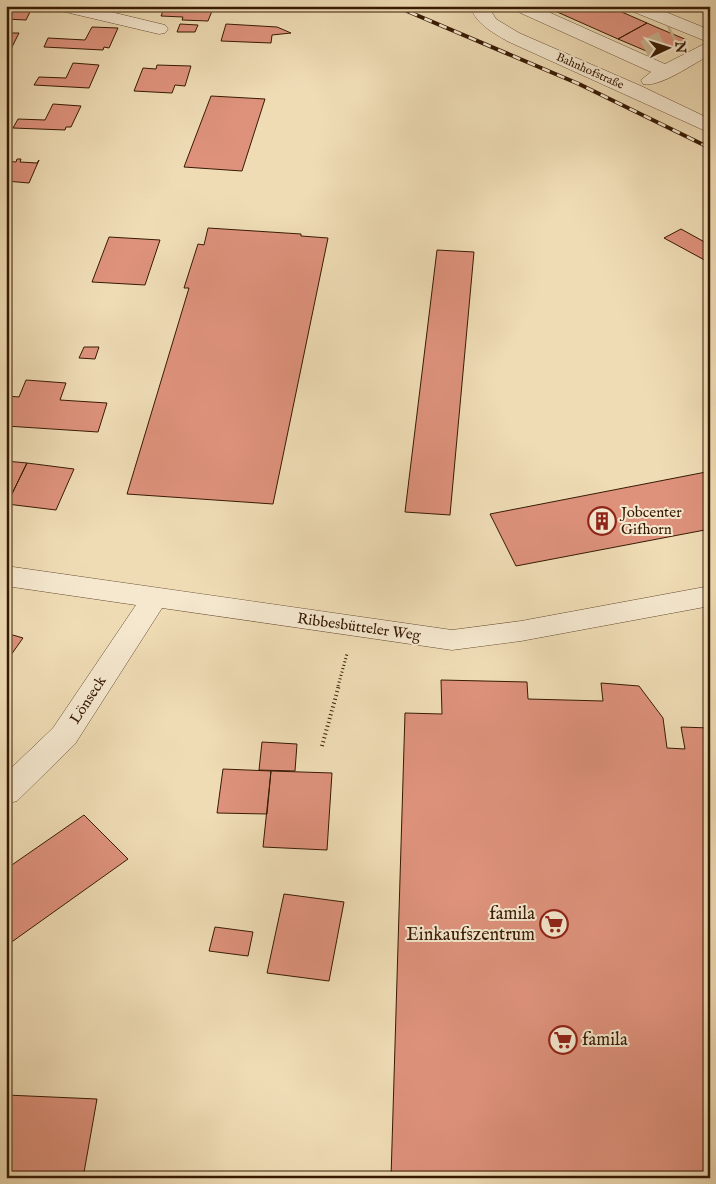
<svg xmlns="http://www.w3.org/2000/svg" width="716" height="1184" font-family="'IM FELL English',serif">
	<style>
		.building { fill: #de927c; stroke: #371a03 }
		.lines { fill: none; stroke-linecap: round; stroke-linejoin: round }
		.minor-tunnel { stroke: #cab591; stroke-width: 20; stroke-dasharray: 20 10; stroke-linecap: butt }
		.minor-casing { stroke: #654a30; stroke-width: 1 }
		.path-far1 { stroke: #371a03; stroke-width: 3; stroke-dasharray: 1 2.5; stroke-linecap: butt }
		.path { stroke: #371a03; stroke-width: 4; stroke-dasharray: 1 3; stroke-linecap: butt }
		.minor { fill: #f5e8cf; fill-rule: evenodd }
		.rail-casing { stroke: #371a03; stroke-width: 4 }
		.rail { stroke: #f5e8cf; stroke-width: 2.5; stroke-dasharray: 8; stroke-linecap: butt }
		.labels { text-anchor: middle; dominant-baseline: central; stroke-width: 4; stroke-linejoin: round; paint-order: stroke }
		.far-street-label { font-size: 12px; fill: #371a03; stroke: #f5e8cf }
		.poi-label { font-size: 15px; fill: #371a03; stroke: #f5e8cf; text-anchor: start }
		.street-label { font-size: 15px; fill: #371a03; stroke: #f5e8cf }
		.near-poi-label { font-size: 18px; fill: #371a03; stroke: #f5e8cf; text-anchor: end }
	</style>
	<rect width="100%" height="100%" fill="#efdcb5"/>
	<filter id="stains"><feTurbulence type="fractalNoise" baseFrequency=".004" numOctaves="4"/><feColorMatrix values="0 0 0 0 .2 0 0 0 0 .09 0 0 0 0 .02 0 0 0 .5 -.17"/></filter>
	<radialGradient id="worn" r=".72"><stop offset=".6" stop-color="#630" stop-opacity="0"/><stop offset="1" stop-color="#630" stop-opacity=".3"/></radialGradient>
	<path class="building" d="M10,6h23l-7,14 -20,-1v-7z
		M165,6h49l-6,15 -26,-1 1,-3 -22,-1z
		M608,6l39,17 -29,16 -72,-32z
		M647,23l9,4 31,13 -29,16 -40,-17z
		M180,24l18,1 -3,7h-18z
		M226,24l51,3 14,6 -19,2 -1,8 -50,-2z
		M92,27l26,1 -9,20 -5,-1 -1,3 -59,-3 4,-9 37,2z
		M6,33h13l-8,16h-5z
		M73,63l26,2 -10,23 -55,-3 5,-8 27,1z
		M157,65l34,1 -6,20 -10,-1 -3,8 -38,-2 9,-23 13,1z
		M211,96l54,3 -23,72 -58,-4z
		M53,104l28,2 -10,21h-5l-1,3 -52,-2 5,-9 27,1z
		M17,159h4l-1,3 17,1 2,-3 -10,23 -23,-2v-20l10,1z
		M208,228l93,6v2l27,2 -55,266 -146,-10 62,-206h-5l14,-44 6,1z
		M681,229l29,16v18l-46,-25z
		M109,237l51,3 -15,45 -53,-3z
		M437,250l37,2 -24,263 -45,-3z
		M84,347h15l-4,12 -16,-1z
		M26,380l40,3 -6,17 47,3 -9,29 -92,-6 1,-30 12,1z
		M6,461l21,2 -20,41h-1z
		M27,463l47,6 -18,41 -49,-6z
		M706,472l4,6v51l-194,37 -26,-52z
		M6,633l17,5 -17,24z
		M441,680l86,2 1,17 75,2 -2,-18 38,3 24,32 4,30 18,1 -4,-22 29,1v450h-319l14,-465 37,1z
		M262,742l35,2 -2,27 -36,-1z
		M223,769l48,2 -4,43 -50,-1z
		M271,771l61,2 -5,77 -64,-3z
		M84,815l44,44 -122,87v-77z
		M284,894l60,8 -15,79 -62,-8z
		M215,927l38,5 -5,24 -39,-5z
		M6,1095l91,4 -14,79h-77z"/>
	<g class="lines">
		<path class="minor-tunnel" d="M645,50l29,-15"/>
		<defs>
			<path id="minor" d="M54,6h32l79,19 3,4 -3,4 -6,1 -102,-24z
				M470,6h18l8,13 23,14 122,53 69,33v14l-203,-92c-15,-9 -31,-17 -37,-35z
				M511,6h24l130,58 43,-22 -79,-32 -3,-4h25l59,24v25c-16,8 -50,33 -67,29l-2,-4 10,-8 -137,-62z
				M6,566l446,64 69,-9 189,-35v20l-189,35 -69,9 -290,-42 -87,136 -58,57 -11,3v-31l47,-45 83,-123 -130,-19z"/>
		</defs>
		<use href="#minor" class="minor-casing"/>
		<path class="path-far1" d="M338,686l9,-32"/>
		<path class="path" d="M322,746l17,-61"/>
		<use href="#minor" class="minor"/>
		<defs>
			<path id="rail" d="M395,6l184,78 131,64"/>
		</defs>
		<use href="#rail" class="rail-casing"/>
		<use href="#rail" class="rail"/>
	</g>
	<defs>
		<symbol id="building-ring" viewBox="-11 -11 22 22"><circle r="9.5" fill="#f5e8cf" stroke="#8f2418" stroke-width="1.5"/><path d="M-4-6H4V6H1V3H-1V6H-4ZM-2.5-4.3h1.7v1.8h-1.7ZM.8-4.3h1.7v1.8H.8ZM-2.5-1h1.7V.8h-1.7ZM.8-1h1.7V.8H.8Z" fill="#8f2418"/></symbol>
		<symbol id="supermarket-ring" viewBox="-11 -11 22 22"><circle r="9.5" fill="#f5e8cf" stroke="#8f2418" stroke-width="1.5"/><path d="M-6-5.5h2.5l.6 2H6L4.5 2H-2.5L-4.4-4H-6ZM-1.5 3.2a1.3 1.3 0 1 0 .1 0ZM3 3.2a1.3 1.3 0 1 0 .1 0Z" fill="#8f2418"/></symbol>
	</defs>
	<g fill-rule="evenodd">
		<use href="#building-ring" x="586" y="505" width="32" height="32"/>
		<use href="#supermarket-ring" x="538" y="908" width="32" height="32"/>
		<use href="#supermarket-ring" x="547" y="1024" width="32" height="32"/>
	</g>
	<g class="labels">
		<g class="far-street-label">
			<text transform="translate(590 71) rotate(24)">Bahnhofstraße</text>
		</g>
		<g class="poi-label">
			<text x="621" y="512">Jobcenter<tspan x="621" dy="17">Gifhorn</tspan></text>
		</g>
		<g class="street-label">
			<text transform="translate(359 627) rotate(8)">Ribbesbütteler Weg</text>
			<text transform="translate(88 700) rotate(-57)">Lönseck</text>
		</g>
		<g class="near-poi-label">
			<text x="535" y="914">famila<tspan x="535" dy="21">Einkaufszentrum</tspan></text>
			<text x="582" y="1040" text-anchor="start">famila</text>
		</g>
	</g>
	<rect width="716" height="1184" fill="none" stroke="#efdcb5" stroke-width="25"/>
	<rect x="8" y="8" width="701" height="1169" fill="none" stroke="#371a03" stroke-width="2.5"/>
	<rect x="12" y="12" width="691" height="1159" fill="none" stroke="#371a03"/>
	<g transform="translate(668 48) rotate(86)" stroke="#f5e8cf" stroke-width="4" paint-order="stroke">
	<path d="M0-4L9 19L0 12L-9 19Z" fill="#371a03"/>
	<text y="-8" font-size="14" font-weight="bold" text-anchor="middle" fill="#371a03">N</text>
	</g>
	<rect width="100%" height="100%" filter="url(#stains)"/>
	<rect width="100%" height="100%" fill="url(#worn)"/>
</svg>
